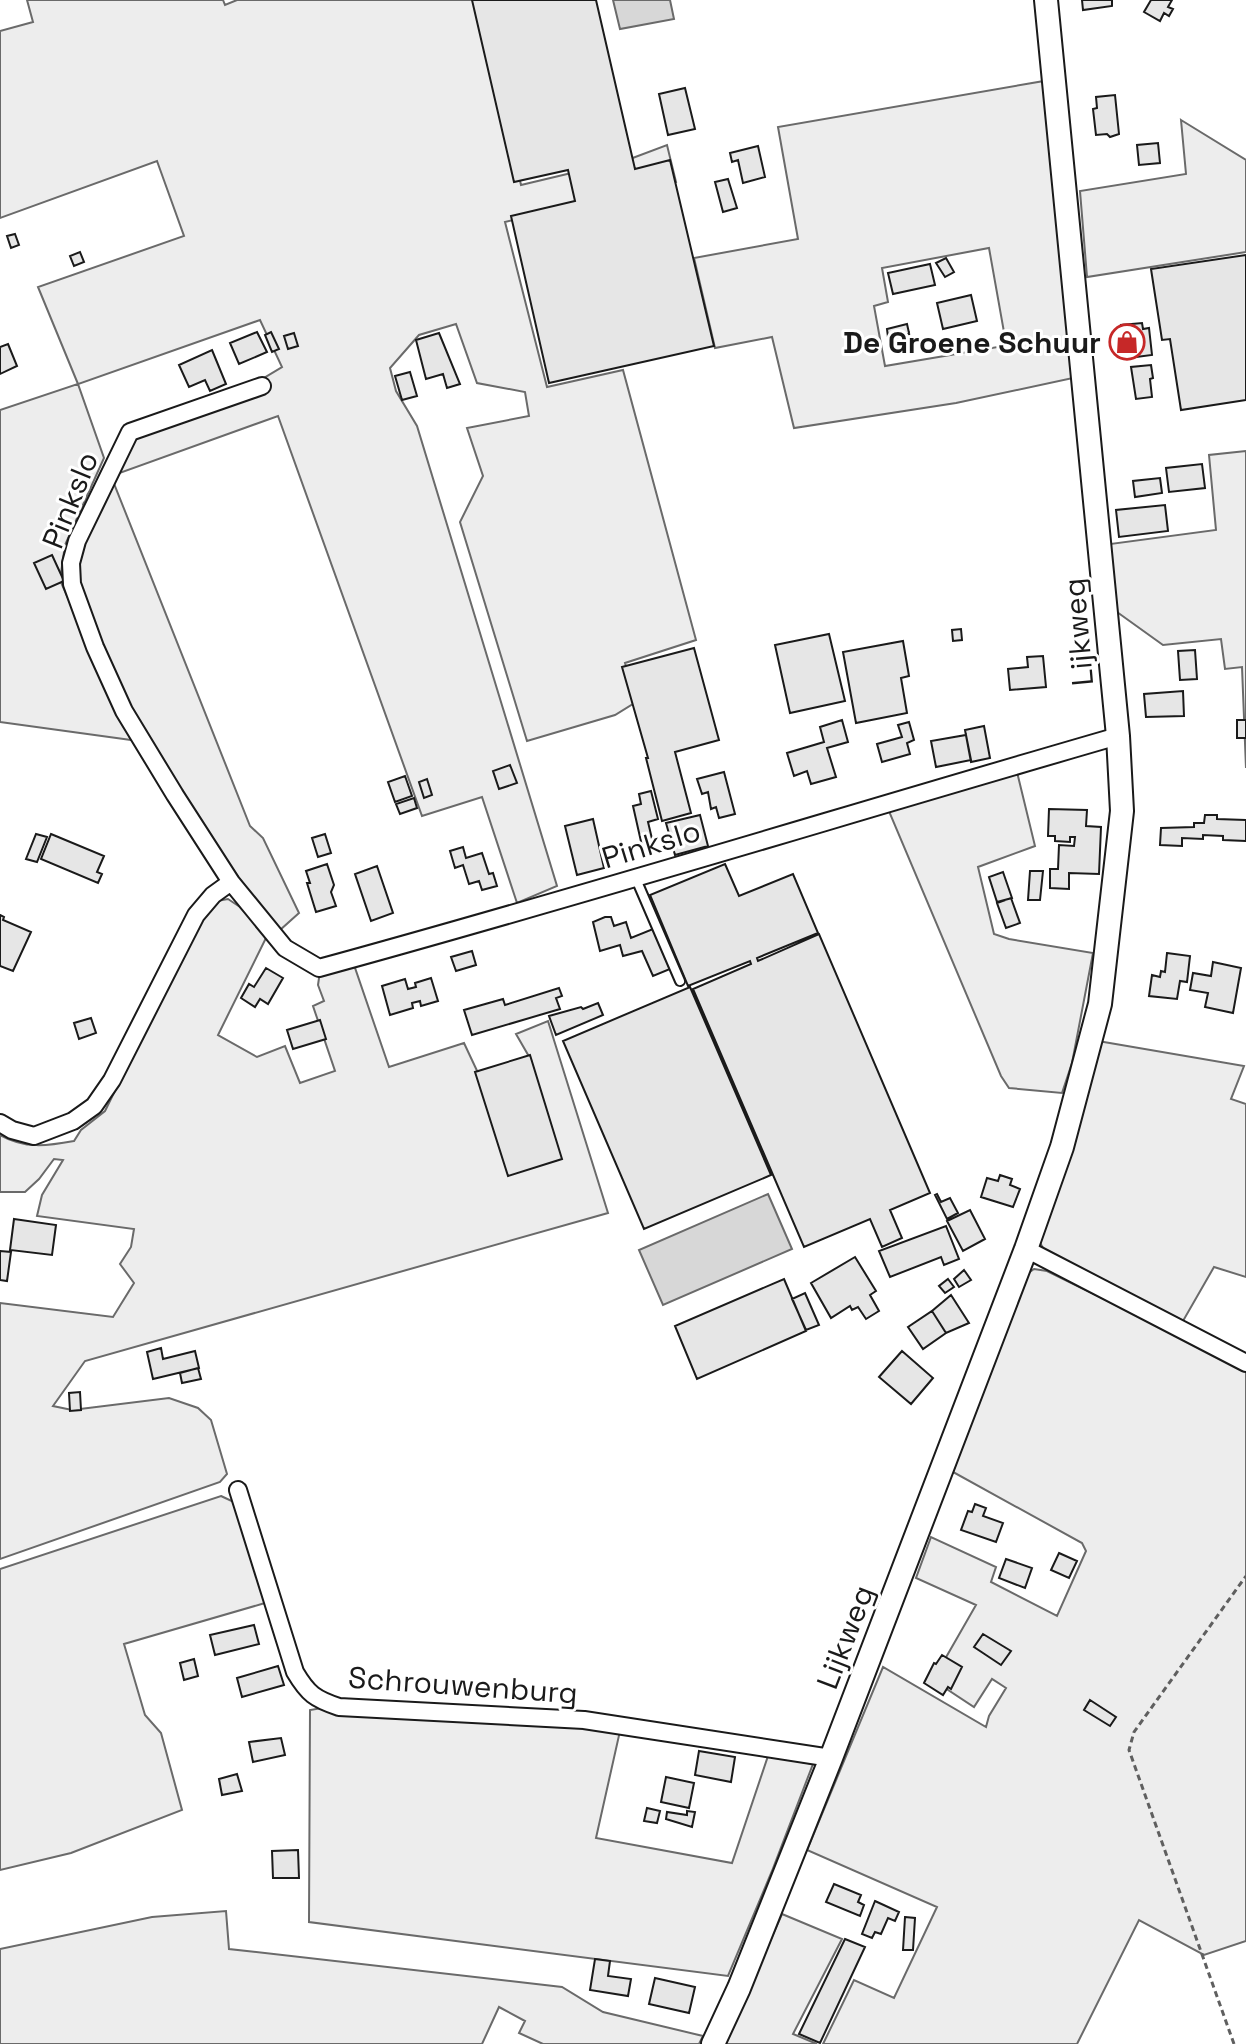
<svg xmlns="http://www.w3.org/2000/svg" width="1246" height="2044" font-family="'Space Grotesk',sans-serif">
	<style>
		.green { fill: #ededed; stroke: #6a6a6a; stroke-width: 2; fill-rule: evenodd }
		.water { fill: #d7d7d7; stroke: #6a6a6a; stroke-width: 2 }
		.building { fill: #e6e6e6; stroke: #1a1a1a; stroke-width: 2 }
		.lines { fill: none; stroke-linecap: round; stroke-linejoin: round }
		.lane-casing { stroke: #1a1a1a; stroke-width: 12 }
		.street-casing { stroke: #1a1a1a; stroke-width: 20 }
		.secondary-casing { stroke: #1a1a1a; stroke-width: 26 }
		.path { stroke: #5f5f5f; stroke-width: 3; stroke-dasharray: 6 4; stroke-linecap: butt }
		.lane { stroke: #fff; stroke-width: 8 }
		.street { stroke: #fff; stroke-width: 16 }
		.secondary { stroke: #fff; stroke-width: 22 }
		.labels { text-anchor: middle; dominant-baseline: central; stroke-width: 6; stroke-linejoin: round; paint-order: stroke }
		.poi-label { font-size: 30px; font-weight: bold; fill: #1a1a1a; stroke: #fff; text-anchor: end }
		.street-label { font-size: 30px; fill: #1a1a1a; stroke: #fff }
	</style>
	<rect width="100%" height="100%" fill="#fff"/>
	<path class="green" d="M27,0h196l2,5 12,-5h242l42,185 109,-26 37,-14 9,37 -171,40 42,165 76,-17 73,270 -71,23 11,39 -21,13 -88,26 -67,-219 23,-46 -16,-48 62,-12 -4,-24 -48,-9 -21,-59 -37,11 -29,33 6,23 21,35 140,460 -40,17 -35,-106 -60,19 -144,-400 -167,60 139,350 13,12 36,75 -19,17 -16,-17 -85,-119 -60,-100 -39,-100 -5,-33 16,-45 37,-76 17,-18 112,-40 25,-15 -22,-47 -182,64 26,74 -39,87 -5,35 71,160 -131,-18v-312l78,-26 -40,-97 146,-51 -27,-75 -157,57v-187l33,-9z
		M1044,81l29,297 -117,25 -162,25 -22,-91 -57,11 -21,-90 104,-19 -20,-112zM989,248l15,84v14l-119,20 -11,-60 14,-4 -6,-34z
		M1181,120l65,40v92l-159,25 -7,-86 106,-17z
		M1246,451v317l-4,-101 -17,2 -4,-30 -58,6 -46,-33 -7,-68 106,-14 -7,-75z
		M1017,772l18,74 -57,21 16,67 15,5 84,14 -21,110 -10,30 -53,-5 -8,-12 -113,-267z
		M228,899l12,8 27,29 -49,99 39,22 28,-11 15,37 35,-12 -22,-65 11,-5 -6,-16 2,-14 34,-6 35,102 75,-24 15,32 52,-15 -15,-26 32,-13 60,192 -523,148 -32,45 19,4 97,-12 29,10 13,12 16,54 -7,8 -220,77v-256l113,14 21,-34 -14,-19 11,-17 3,-18 -97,-13 5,-21 21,-35 -9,-1 -15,20 -14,13h-25v-57c25,14 47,11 74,6l7,-11 24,-19 89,-181 17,-28z
		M1098,1041l146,25 -13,33 15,5v173l-32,-10 -31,54 -139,-71 -7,-13z
		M1034,1269l13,2 199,98v572l-42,14 -65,-35 -62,124h-254l31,-64 40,18 43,-91 -130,-57 76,-183 103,60 3,-11 17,-28 -14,-9 -18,28 -41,-27 43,-75 -60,-27 15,-41 65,30 -5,15 66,34 29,-65 -4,-8 -129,-71 71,-196z
		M221,1496l15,7 29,100 -141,41 21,71 16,18 21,77 -111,43 -71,17v-301z
		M322,1708l298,23 -24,107 136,25 36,-107 45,8 -41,107 -44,105 -419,-54 1,-212z
		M226,1911l3,38 333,38 41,25 100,24 -4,8h-156l-24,-11 6,-12 -26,-14 -17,37h-482v-95l152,-32z
		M782,1914l60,25 -49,95 24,10h-92z"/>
	<path class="water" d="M613,0h57l4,19 -54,10z
		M768,1194l24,55 -129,56 -24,-55z"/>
	<path class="building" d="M472,0h124l39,169 35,-9 44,186 -165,37 -38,-167 64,-15 -7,-31 -54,12z
		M1082,0h30v6l-29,4z
		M1151,0h21l-4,7 5,2 -4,7 -5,-3 -4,8 -16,-9z
		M685,88l10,41 -27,6 -9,-41z
		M1115,95l4,39 -9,3 -3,-3 -11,1 -3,-26 4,-1 -1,-11z
		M1158,143l2,20 -21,2 -2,-20z
		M758,146l7,31 -22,6 -5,-23 -6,2 -2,-9z
		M728,179l9,29 -14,4 -8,-30z
		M15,234l4,11 -8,3 -4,-12z
		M80,252l4,10 -10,4 -4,-10z
		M1246,255v145l-65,10 -11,-71 -8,1 -11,-71z
		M946,258l8,14 -9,5 -9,-14z
		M930,264l5,21 -42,9 -5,-21z
		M971,295l6,26 -34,8 -6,-26z
		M1142,323l1,6 6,-1 3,27 -24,3v-6l-12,1 -2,-20 7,-1v-7z
		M907,324l2,9 -21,4 -1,-8z
		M257,332l10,20 -28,12 -9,-21z
		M271,332l8,17 -7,3 -7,-17z
		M294,333l4,13 -10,3 -4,-13z
		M439,333l21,51 -13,4 -4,-14 -17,5 -10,-39z
		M909,333l1,9 -20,4 -2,-9z
		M8,344l9,22 -17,8v-27z
		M212,350l14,34 -16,7 -5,-11 -16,7 -10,-22z
		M1151,365l2,13 -3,1 2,18 -16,2 -5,-32z
		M410,372l7,24 -15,4 -7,-24z
		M1202,464l3,24 -36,4 -3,-24z
		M1160,478l2,15 -27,4 -2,-16z
		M1165,505l3,26 -49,6 -3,-27z
		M52,555l12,26 -18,8 -12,-26z
		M961,629l1,11 -9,1 -1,-11z
		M829,634l16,67 -55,12 -15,-68z
		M903,641l6,35 -8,2 6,35 -51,10 -13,-71z
		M694,648l25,92 -44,12 16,61 -29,8 -16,-63h2l-26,-91z
		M1195,650l2,29 -17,1 -2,-29z
		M1043,656l3,31 -36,3 -2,-21 20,-2 -1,-10z
		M1183,691l1,25 -38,1 -2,-23z
		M842,720l6,22 -21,6 9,29 -25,7 -4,-13 -13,5 -7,-23 37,-11 -4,-15z
		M1237,720h9v18h-9z
		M909,722l5,18 -7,3 3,11 -28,8 -5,-18 25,-7 -4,-12z
		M984,726l6,32 -19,4 -6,-32z
		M966,735l5,25 -35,7 -5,-26z
		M510,765l7,18 -18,6 -6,-18z
		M724,772l11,42 -16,4 -3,-11 -5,2 -3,-17 -6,2 -5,-15z
		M405,776l7,20 -17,6 -7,-20z
		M427,779l5,16 -8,3 -5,-16z
		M651,791l7,28 -10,3 5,21 -11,3 -9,-40 8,-2 -2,-10z
		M414,798l3,10 -17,6 -4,-10z
		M1049,809l38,1 -1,16 15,1 -2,47 -30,-1v16l-19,-1v-19h8l1,-24 15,1 1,-9h-5v5l-15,-1v-5h-7z
		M700,815l8,31 -33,9 -9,-32z
		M1205,815h12v4l29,1v21l-23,-1v-4l-20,-1v4l-21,-1v8l-22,-1 1,-17 33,-1v-4h10z
		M593,819l11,49 -27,7 -12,-49z
		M36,834l11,3 -10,25 -11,-3z
		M51,834l53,22 -7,16 5,2 -4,9 -57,-24z
		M325,834l6,19 -13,4 -6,-19z
		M463,847l3,11 16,-5 7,21 4,-1 4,13 -15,4 -3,-9 -10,3 -6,-19 -8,3 -5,-17z
		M327,864l7,21 -3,7 5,14 -20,6 -9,-29h3l-4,-12z
		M725,864l14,32 54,-22 25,59 -61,25 1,3 61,-27 111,259 -40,17 12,28 -20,9 -12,-28 -66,28 -111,-258 58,-25 -1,-3 -62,25 -38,-91z
		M377,866l16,47 -22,8 -16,-47z
		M1030,871h13l-3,29h-12z
		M1003,872l9,26 -15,4 -8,-25z
		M1011,898l9,25 -14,5 -9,-25z
		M0,915l4,2 -1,3 28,12 -18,39 -13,-5z
		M605,917h6l3,9 12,-4 5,16 22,-9 17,40 -17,7 -11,-25 -19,5 -3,-11 -20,6 -7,-29z
		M472,951l4,14 -20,6 -5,-14z
		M1167,953l23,3 -3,26 -7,-1 -3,18 -28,-3 3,-21 8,2 1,-6 4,1z
		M1213,962l28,6 -8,45 -28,-6 3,-14 -18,-3 3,-17 18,3z
		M266,968l17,10 -15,26 -8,-5 -5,8 -14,-9 8,-14 5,3z
		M431,978l7,23 -17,5 -1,-5 -8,2 1,5 -23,7 -8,-29 23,-7 3,10 8,-2 -1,-4z
		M690,987l81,188 -127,54 -81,-188z
		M559,988l3,8 -6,2 4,11 -88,26 -8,-25 39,-11 2,6z
		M598,1003l5,12 -47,20 -7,-19 32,-9 2,2z
		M91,1018l5,15 -17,6 -5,-16z
		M320,1020l6,19 -33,10 -6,-19z
		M530,1055l32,104 -54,17 -33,-104z
		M1000,1175l12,4 -2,6 10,4 -7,18 -32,-10 6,-19 11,3z
		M937,1194l4,8 9,-4 8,15 -11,6 -12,-24z
		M970,1210l15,29 -22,12 -16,-30z
		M14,1219l42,6 -4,30 -42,-5z
		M946,1226l13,33 -15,6 -3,-8 -51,20 -11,-26z
		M0,1251l11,1 -4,29 -7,-1z
		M855,1257l21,34 -6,4 9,16 -13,8 -8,-12 -6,3 -2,-4 -19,12 -20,-35z
		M964,1270l7,10 -12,7 -5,-8z
		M784,1279l22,52 -109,48 -22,-53z
		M948,1279l6,8 -9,6 -6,-7z
		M805,1293l14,32 -13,5 -14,-31z
		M951,1295l18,28 -23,10 -14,-22z
		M932,1311l14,22 -23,16 -15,-22z
		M161,1348l2,11 32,-8 4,17 -46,11 -6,-27z
		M902,1351l31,27 -22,26 -32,-27z
		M198,1368l3,11 -19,4 -2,-10z
		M80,1392l1,18 -11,1 -1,-18z
		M975,1504l11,4 -3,8 20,7 -7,19 -35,-12 7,-19 4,1z
		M1059,1553l18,8 -8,17 -18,-8z
		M1006,1559l26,9 -7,20 -26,-10z
		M254,1625l5,19 -44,11 -5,-20z
		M983,1634l28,17 -10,14 -27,-18z
		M942,1655l20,12 -11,22 -3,-2 -5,8 -19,-12 10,-20 2,1z
		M194,1659l4,17 -14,4 -4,-17z
		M278,1666l6,19 -42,12 -5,-19z
		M1090,1700l26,17 -6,9 -26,-16z
		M281,1738l4,17 -32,7 -4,-20z
		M699,1751l36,6 -4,25 -36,-7z
		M237,1774l5,17 -20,4 -3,-16z
		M666,1777l28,6 -5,25 -28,-6z
		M647,1808l13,3 -3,12 -13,-2z
		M687,1811l8,1 -3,15 -26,-8 1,-7 20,3z
		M298,1850l1,28h-26l-1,-27z
		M834,1884l27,11 -3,7 6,3 -4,11 -34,-14z
		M875,1901l24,11 -4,9 -7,-3 -7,16 -6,-2 -3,6 -10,-4z
		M905,1917l10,1 -2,32h-10z
		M845,1939l20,8 -45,96 -21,-9z
		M595,1959l15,2 -2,15 23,3 -3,17 -38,-6z
		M655,1978l40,9 -6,26 -40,-9z"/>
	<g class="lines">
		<defs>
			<path id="lane" d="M636,879l44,102"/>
			<path id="street" d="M262,386l-132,46 -53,109 -6,22 1,21 23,63 29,64 51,84 56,87 54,66 34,20c268,-73 532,-155 799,-232
				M0,1123l12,7 22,6 39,-15 21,-15 18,-26 84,-165 17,-20 18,-13
				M1026,1249l220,114
				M238,1490l57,182c13,22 20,27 44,35l245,13 247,38"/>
			<path id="secondary" d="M713,2044l26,-56 92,-230 195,-509 36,-102 38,-143 22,-193 -4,-75 -72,-736"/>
		</defs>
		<use href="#lane" class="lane-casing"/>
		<use href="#street" class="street-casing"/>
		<use href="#secondary" class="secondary-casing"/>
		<path class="path" d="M1234,2044l-105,-294 5,-18 112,-156"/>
		<use href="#lane" class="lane"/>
		<use href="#street" class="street"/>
		<use href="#secondary" class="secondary"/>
	</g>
	<defs>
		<symbol id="shop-ring" viewBox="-11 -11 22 22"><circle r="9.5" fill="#fff" stroke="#c62828" stroke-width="1.5"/><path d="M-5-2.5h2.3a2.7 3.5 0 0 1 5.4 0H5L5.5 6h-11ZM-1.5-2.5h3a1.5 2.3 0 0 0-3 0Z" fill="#c62828"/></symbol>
	</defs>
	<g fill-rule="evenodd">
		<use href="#shop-ring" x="1107" y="322" width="40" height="40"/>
	</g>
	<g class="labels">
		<g class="poi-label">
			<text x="1101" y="342">De Groene Schuur</text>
		</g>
		<g class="street-label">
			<text transform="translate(70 500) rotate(-68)">Pinkslo</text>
			<text transform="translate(1078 632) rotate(-95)">Lijkweg</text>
			<text transform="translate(651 844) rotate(-17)">Pinkslo</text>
			<text transform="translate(845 1637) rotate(-69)">Lijkweg</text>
			<text transform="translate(463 1685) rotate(4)">Schrouwenburg</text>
		</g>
	</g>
</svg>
